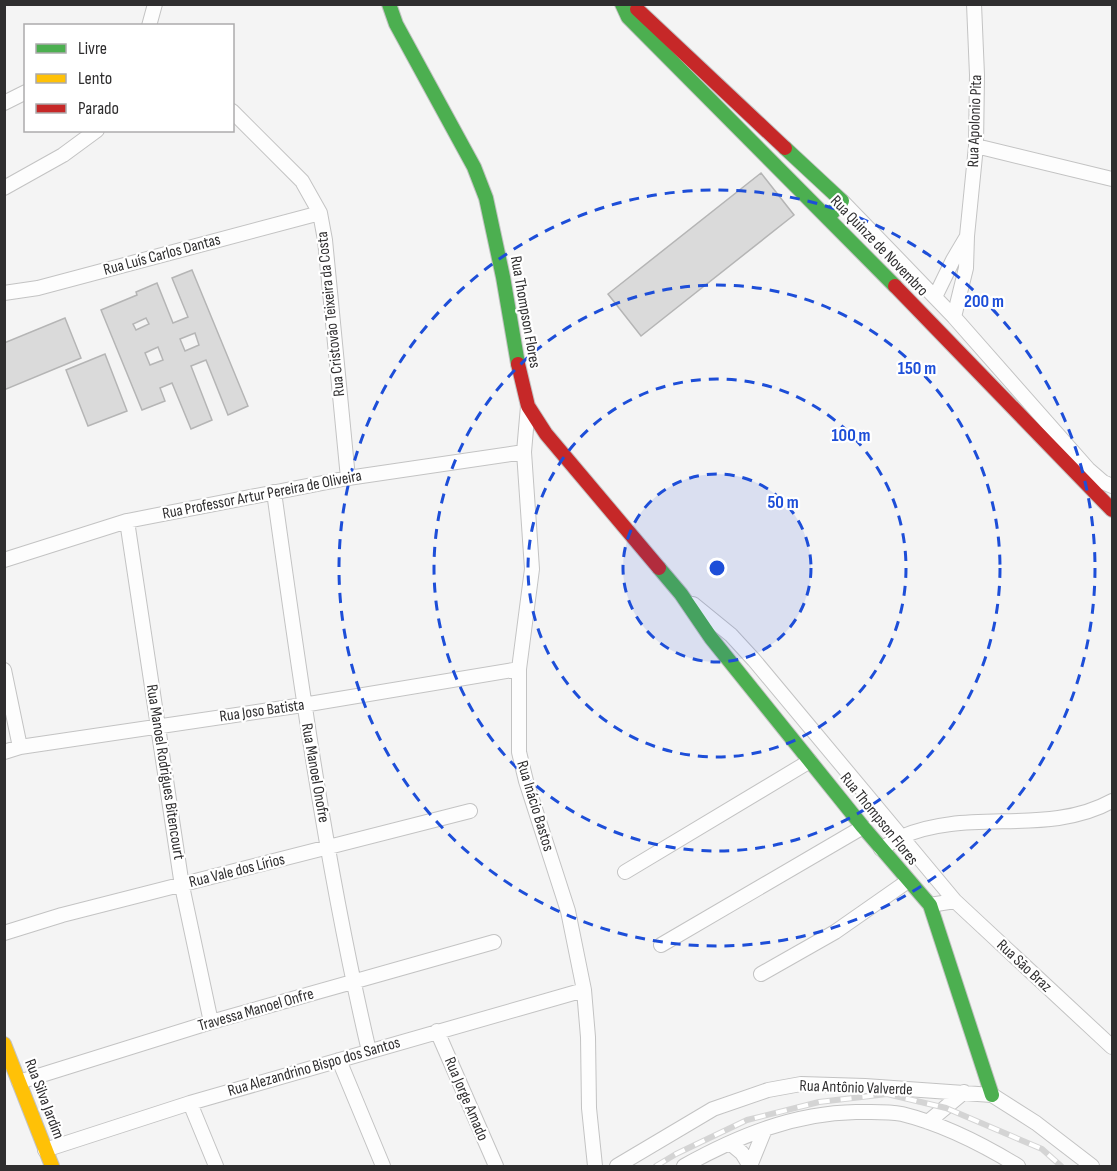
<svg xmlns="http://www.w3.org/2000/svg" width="1117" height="1171" font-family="'Sofia Sans Condensed',sans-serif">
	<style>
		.building { fill: #dadada; stroke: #b5b5b5; stroke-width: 1.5; fill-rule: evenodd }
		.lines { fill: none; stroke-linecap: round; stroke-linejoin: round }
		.street-casing { stroke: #c3c3c3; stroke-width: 16 }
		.fast-casing { stroke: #c3c3c3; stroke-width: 16 }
		.slow-casing { stroke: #c3c3c3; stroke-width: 16 }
		.jam-casing { stroke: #c3c3c3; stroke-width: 16 }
		.street { stroke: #fdfdfd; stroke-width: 14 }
		.fast { stroke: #4caf50; stroke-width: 14 }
		.slow { stroke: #ffc107; stroke-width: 14 }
		.jam { stroke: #c62828; stroke-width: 14 }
		.rail-casing { stroke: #d4d4d4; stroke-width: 6 }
		.rail { stroke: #fff; stroke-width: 4; stroke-dasharray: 11; stroke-linecap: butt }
		.ring { fill: none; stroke: #1d4ed8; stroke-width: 3; stroke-dasharray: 10 8 }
		.labels { text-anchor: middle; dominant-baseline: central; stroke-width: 4.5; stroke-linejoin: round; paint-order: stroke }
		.street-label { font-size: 16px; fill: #2f2e2f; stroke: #fff }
		.centre { fill: #1d4ed8; stroke: #fff; stroke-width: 3 }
		.ring-label { font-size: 18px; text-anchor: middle; font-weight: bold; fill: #1d4ed8; stroke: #fff; stroke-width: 4.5; stroke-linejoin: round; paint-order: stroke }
	</style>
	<rect width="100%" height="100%" fill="#f4f4f4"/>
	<path class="building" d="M761,173l33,42 -153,121 -33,-42z
		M192,270l56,136 -20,9 -22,-55 -15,6 21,54 -21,9 -19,-46 -12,5 5,13 -23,9 -41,-100 36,-15 -1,-3 21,-9 16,40 15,-6 -16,-39zM146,318l3,6 -13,6 -3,-6zM195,333l4,12 -14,6 -5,-12zM158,347l5,13 -13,5 -5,-12z
		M65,318l16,40 -77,32v-47z
		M105,354l22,57 -39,15 -22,-56z"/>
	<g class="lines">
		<defs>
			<path id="street" d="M149,26l6,-22
				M4,103l22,-11
				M232,111l70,70 18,32 5,27 23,238
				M976,146l136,33
				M4,188l59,-33 34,-25
				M842,201l112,116 134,152 15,13 9,4
				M4,293l34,-5 282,-75
				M935,297l18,-37 13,-22
				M954,317l12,-49 1,-32 9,-90 1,-71 -3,-71
				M528,406l-4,46 8,117 -13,100v83l7,29 42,130 16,79 4,47 1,71 6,58
				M274,492c26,187 52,375 95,559
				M127,521l55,365 29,136
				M4,560l123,-39 221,-43 176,-26
				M693,604l38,31 23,25 201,241
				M4,670l16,77
				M4,752l16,-5 283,-42 216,-36
				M881,849c7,-4 13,-9 20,-12 67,-30 146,0 211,-36
				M625,872l185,-111
				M930,905l25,-4 157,146
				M4,933l58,-18 408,-104
				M661,945l202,-118
				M761,974l74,-42 73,-51
				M437,1031l59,135
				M339,1060l44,106
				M19,1082l192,-60 283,-80
				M190,1103l26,63
				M928,1122l36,-30
				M730,1143l12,10 8,13
				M45,1150l145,-47 394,-113
				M617,1166l96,-57 55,-19 33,-6 64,2 127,9 44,28 56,43
				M684,1166c54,-30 110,-53 172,-54 16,0 31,-1 46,2 41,10 80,30 116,52
				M750,1166l15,-37"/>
			<path id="fast" d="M389,4l7,20 78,143 12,31 17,79 15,87
				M622,4l6,13 267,269
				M785,148l57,53 -14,17
				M659,568l22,26 30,44 152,189 67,78 62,190"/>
			<path id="slow" d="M4,1044l48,122"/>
			<path id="jam" d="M637,9l148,139
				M895,286l217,224
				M518,364l10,42 18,28 113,134"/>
		</defs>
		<use href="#street" class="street-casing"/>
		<use href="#fast" class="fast-casing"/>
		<use href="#slow" class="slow-casing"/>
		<use href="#jam" class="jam-casing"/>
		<use href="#street" class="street"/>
		<use href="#fast" class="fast"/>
		<use href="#slow" class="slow"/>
		<use href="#jam" class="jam"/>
		<defs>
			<path id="rail" d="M656,1166l20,-12 71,-34 72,-18 68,-8 59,14 96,41 19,17"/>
		</defs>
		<use href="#rail" class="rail-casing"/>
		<use href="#rail" class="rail"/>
	</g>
	<circle cx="717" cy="568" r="94" fill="#1d4ed8" fill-opacity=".12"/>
	<g class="ring">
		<circle cx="717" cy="568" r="94"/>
		<circle cx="717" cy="568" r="189"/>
		<circle cx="717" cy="568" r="283"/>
		<circle cx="717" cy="568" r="378"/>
	</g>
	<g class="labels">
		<g class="street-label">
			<text transform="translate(975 121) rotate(-88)">Rua Apolonio Pita</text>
			<text transform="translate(879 246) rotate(46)">Rua Quinze de Novembro</text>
			<text transform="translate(162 255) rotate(-15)">Rua Luís Carlos Dantas</text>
			<text transform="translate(525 312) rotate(80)">Rua Thompson Flores</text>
			<text transform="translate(331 314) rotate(-96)">Rua Cristovão Teixeira da Costa</text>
			<text transform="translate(262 495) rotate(-11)">Rua Professor Artur Pereira de Oliveira</text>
			<text transform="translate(262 711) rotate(-8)">Rua Joso Batista</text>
			<text transform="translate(165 772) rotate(81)">Rua Manoel Rodrigues Bitencourt</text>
			<text transform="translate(315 773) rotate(80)">Rua Manoel Onofre</text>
			<text transform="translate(535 806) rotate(73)">Rua Inácio Bastos</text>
			<text transform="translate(879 819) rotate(51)">Rua Thompson Flores</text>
			<text transform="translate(237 871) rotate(-14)">Rua Vale dos Lírios</text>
			<text transform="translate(1024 966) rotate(43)">Rua São Braz</text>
			<text transform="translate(256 1010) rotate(-16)">Travessa Manoel Onfre</text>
			<text transform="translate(314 1067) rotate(-16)">Rua Alezandrino Bispo dos Santos</text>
			<text transform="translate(856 1088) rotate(2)">Rua Antônio Valverde</text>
			<text transform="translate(44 1099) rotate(69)">Rua Silva Jardim</text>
			<text transform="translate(466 1099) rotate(67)">Rua Jorge Amado</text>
		</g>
	</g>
	<circle cx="717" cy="568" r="9" class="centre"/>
	<g class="ring-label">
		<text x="984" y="307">200 m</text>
		<text x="917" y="374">150 m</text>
		<text x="851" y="441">100 m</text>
		<text x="783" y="508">50 m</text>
	</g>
	<rect width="1117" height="1171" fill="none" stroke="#2f2e2f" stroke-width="12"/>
	<rect x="24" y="24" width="210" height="108" fill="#ffffff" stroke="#acabac" stroke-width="1.5"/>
	<rect x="36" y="44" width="30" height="9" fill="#4caf50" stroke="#acabac" stroke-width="1.5"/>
	<text x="78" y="54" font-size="18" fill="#2f2e2f">Livre</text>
	<rect x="36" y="74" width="30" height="9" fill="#ffc107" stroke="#acabac" stroke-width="1.5"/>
	<text x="78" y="84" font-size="18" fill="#2f2e2f">Lento</text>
	<rect x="36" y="104" width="30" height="9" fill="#c62828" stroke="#acabac" stroke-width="1.5"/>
	<text x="78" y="114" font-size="18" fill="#2f2e2f">Parado</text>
</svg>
